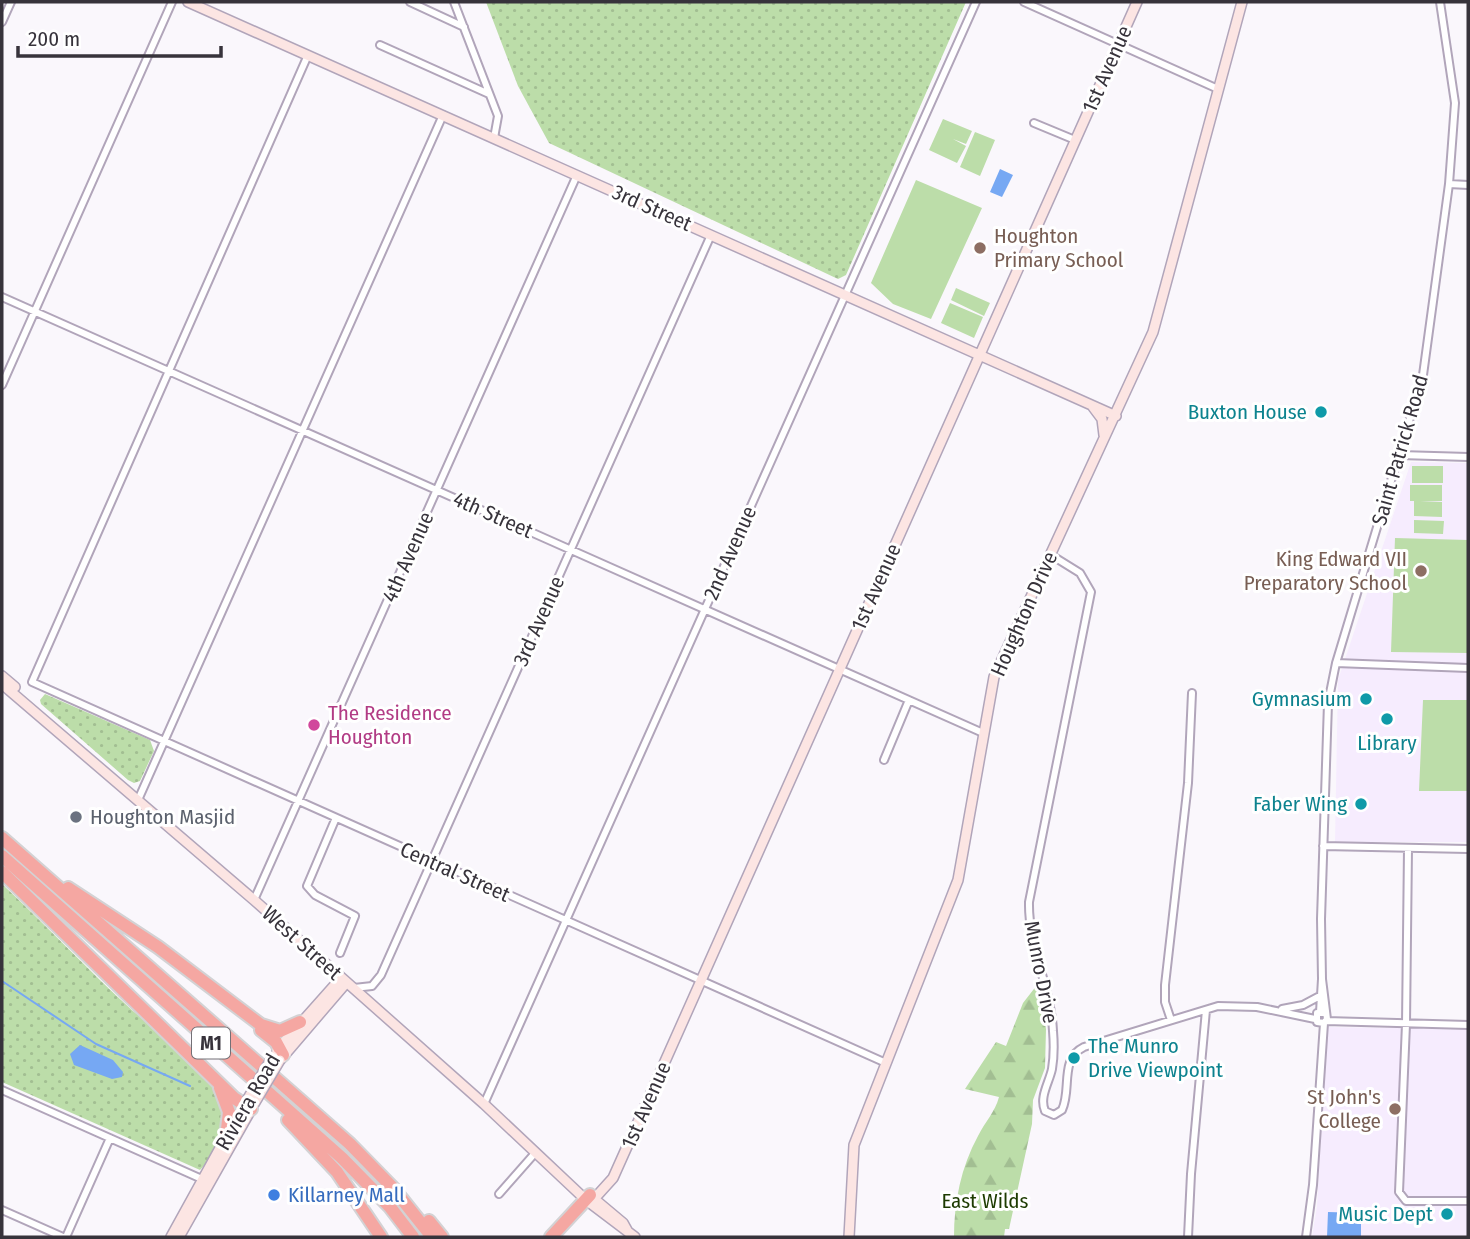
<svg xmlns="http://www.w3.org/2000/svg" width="1470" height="1239" font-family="'Fira Sans Condensed',sans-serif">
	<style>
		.built { fill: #f6ecfe }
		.green { fill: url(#green-dots) }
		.forest { fill: url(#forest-firs) }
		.pitch { fill: #bcdda9 }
		.water { fill: #76a8f3 }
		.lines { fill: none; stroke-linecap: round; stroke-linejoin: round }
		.stream { stroke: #76a8f3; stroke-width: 2 }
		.street-casing { stroke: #b1a5ba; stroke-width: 10 }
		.secondary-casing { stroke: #b1a5ba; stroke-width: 12 }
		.highway-casing { stroke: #d3d2d4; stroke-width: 16 }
		.street { stroke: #fff; stroke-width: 6 }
		.secondary { stroke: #fce5e3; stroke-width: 9 }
		.highway { stroke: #f5a7a2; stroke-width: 12 }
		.secondary-bridge-casing { stroke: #b1a5ba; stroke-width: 12; stroke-linecap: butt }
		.secondary-bridge { stroke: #fce5e3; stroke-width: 9 }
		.education-dot { fill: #8d6e63; stroke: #fff; stroke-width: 2.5 }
		.culture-dot { fill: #0f9aa8; stroke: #fff; stroke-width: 2.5 }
		.hotel-dot { fill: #d1479c; stroke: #fff; stroke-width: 2.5 }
		.worship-dot { fill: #6b7280; stroke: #fff; stroke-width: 2.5 }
		.shop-dot { fill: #3f7fe0; stroke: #fff; stroke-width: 2.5 }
		.labels { text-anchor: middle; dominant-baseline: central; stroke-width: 6; stroke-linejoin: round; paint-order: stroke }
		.shield { fill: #fff; stroke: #737076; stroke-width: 2 }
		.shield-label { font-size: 19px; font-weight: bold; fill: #37333b }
		.street-label { font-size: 21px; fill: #37333b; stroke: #fff }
		.education-label { font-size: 21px; fill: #785e54; stroke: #fff; text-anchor: end }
		.culture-label { font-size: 21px; fill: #0d838f; stroke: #fff; text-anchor: end }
		.hotel-label { font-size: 21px; fill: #b23c85; stroke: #fff; text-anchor: start }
		.worship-label { font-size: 21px; fill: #5b616d; stroke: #fff; text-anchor: start }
		.shop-label { font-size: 21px; fill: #366cbe; stroke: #fff; text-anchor: start }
		.park-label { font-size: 21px; fill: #1d3b01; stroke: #fff }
	</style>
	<defs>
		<pattern id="green-dots" width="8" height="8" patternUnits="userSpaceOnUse" patternTransform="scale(1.75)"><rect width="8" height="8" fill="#bcdda9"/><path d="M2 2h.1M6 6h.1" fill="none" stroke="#a2be92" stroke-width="1.8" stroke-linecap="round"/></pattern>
		<pattern id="forest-firs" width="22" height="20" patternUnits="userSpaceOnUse" patternTransform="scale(1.75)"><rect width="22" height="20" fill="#bcdda9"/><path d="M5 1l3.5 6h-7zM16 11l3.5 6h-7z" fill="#a2be92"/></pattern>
	</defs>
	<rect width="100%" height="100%" fill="#faf7fc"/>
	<path class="built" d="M1411,462l57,1v379h-133l3,-162z
		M1327,1027l141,2v208h-156l5,-31z"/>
	<path class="green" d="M486,2h480l-120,273 -8,4 -289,-136 -31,-57z
		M45,694l105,46 4,11 -14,30 -6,2 -6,-3 -87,-76 -1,-4z
		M2,884c44,41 86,86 131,127 24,21 84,59 91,90 5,24 -7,52 -24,69l-198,-88z"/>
	<path class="forest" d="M1037,985l9,44 -1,39 -12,32 -1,24 -23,105h-4l-1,8h-50c0,-35 7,-70 24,-101 7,-14 17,-24 21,-39l-34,-8 31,-47 10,4 17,-43z"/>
	<path class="pitch" d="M943,119l29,12 -6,13 -13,-5 13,7 -9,17 -28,-13z
		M975,132l20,8 -15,36 -20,-9z
		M916,180l66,28 -51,111 -38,-15 -22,-21z
		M956,288l34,15 -6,13 -33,-16z
		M950,303l33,14 -9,21 -33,-15z
		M1412,466h31v17h-31z
		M1410,485h32v16h-22l22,1v15l-28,-1v-15h-4z
		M1414,520l30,1 -1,13 -29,-1z
		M1395,538l73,2v113l-77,-1z
		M1423,700h45v91h-49z"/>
	<path class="water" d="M1000,169l13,6 -11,22 -12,-5z
		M80,1045l33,15 10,12 -1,5 -10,2 -38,-14 -4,-11z
		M1328,1212l33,1v24h-34z"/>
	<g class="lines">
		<path class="stream" d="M2,981l94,63 94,42"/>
		<defs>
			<path id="street" d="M410,2l54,25
				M454,2l44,114 -4,22
				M1024,2l194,87
				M2,22l9,-20
				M380,45l109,49
				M308,55l-276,627 854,381
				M1034,123l41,17
				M1449,184l19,1
				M2,297l981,436
				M2,385l170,-383
				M1400,455l68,2
				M1051,555l29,18 11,19 -62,310c-1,44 22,85 24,129 1,12 1,26 -1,38 -3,14 -13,28 -7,42l9,4 8,-5c10,-21 -3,-51 22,-63l134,-41 39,1 58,12
				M1336,663l132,5
				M884,760l25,-60
				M138,800l305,-685
				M335,820l-28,66 8,9 40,21 -15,37
				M1323,846l145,3
				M1408,849l-2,175 -7,168 7,9h62
				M254,900l323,-725
				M354,988l18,-2 9,-11 330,-740
				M1282,1009l21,-4 15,-8
				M1320,1012l2,-33
				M1325,1013h-8v9l7,1 3,-4 -5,-40 -1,-60 7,-216 8,-40 87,-288 26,-191 6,-81 -15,-101
				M1171,1020l-6,-18v-17l23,-202 4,-90
				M1326,1021l142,4
				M2,1090l202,90
				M484,1104l492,-1102
				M499,1194l37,-42
				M2,1210l61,27
				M66,1237l44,-99
				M1188,1237l3,-63 15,-164
				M1306,1237l7,-52 11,-162"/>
			<path id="secondary" d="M188,2l928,414
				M1093,407l9,12 2,16
				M2,676l13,11
				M2,684l252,216 230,204 102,96 49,37
				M277,1050l64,-72
				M281,1059l65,-76
				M592,1197l31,26 5,9
				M594,1199l19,-21 17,-38 507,-1138
				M171,1237l75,-136
				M179,1237l74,-131
				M849,1237l5,-92 104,-265 36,-203 159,-345 89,-330"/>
			<path id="highway" d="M2,838l348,306 43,44 39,49
				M2,856l340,302 48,49 23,30
				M2,872l232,226 17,11
				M68,888l90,59 103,78 19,6 20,-9
				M261,1030l15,12 7,13
				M220,1088l9,24 -3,26
				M288,1120l49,52 44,65
				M429,1221l13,16
				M551,1237l39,-42"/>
		</defs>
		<use href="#street" class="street-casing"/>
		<use href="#secondary" class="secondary-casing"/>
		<use href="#highway" class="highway-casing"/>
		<use href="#street" class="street"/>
		<use href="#secondary" class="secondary"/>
		<use href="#highway" class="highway"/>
		<defs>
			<path id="secondary-bridge" d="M247,1100l26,-44
				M254,1104l26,-44"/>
		</defs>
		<use href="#secondary-bridge" class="secondary-bridge-casing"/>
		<use href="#secondary-bridge" class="secondary-bridge"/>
	</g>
	<g class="education-dot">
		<circle cx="980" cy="248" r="7"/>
		<circle cx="1421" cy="571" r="7"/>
		<circle cx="1395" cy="1109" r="7"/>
	</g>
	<g class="culture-dot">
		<circle cx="1321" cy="412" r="7"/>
		<circle cx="1366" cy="699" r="7"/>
		<circle cx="1387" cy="719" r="7"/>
		<circle cx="1361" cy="804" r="7"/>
		<circle cx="1074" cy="1058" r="7"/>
		<circle cx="1447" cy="1214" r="7"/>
	</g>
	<circle class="hotel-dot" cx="314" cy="725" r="7"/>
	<circle class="worship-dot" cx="76" cy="817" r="7"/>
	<circle class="shop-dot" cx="274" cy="1195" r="7"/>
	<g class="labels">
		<rect class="shield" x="192" y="1027.5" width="38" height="31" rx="5"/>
		<g class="shield-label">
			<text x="211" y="1043">M1</text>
		</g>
		<g class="street-label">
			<text transform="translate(1107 69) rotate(-66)">1st Avenue</text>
			<text transform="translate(652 208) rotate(24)">3rd Street</text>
			<text transform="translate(1400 450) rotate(-74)">Saint Patrick Road</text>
			<text transform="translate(493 515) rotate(24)">4th Street</text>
			<text transform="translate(730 553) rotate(-66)">2nd Avenue</text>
			<text transform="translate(408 557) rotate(-66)">4th Avenue</text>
			<text transform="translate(876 587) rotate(-66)">1st Avenue</text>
			<text transform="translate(1024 614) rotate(-66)">Houghton Drive</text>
			<text transform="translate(539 621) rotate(-66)">3rd Avenue</text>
			<text transform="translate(455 872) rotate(24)">Central Street</text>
			<text transform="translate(302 943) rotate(42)">West Street</text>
			<text transform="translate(1041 972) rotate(79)">Munro Drive</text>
			<text transform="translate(248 1102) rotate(-60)">Riviera Road</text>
			<text transform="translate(646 1105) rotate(-66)">1st Avenue</text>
		</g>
		<g class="education-label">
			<text x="994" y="236" text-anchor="start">Houghton<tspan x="994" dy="24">Primary School</tspan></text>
			<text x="1407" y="559">King Edward VII<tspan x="1407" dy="24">Preparatory School</tspan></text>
			<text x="1381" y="1097">St John's<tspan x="1381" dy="24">College</tspan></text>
		</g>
		<g class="culture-label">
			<text x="1307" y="412">Buxton House</text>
			<text x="1352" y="699">Gymnasium</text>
			<text x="1387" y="743" text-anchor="middle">Library</text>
			<text x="1347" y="804">Faber Wing</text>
			<text x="1088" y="1046" text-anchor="start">The Munro<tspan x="1088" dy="24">Drive Viewpoint</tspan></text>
			<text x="1433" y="1214">Music Dept</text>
		</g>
		<g class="hotel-label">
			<text x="328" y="713">The Residence<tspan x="328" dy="24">Houghton</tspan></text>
		</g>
		<g class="worship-label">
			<text x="90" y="817">Houghton Masjid</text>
		</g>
		<g class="shop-label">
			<text x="288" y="1195">Killarney Mall</text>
		</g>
		<g class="park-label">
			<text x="985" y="1201">East Wilds</text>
		</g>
	</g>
	<rect width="1470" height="1239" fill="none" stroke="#37333b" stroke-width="7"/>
	<path d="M18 46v10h203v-10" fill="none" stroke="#37333b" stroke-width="3.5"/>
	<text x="28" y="46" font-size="21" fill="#37333b" stroke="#ffffff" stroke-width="5" paint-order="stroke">200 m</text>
</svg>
